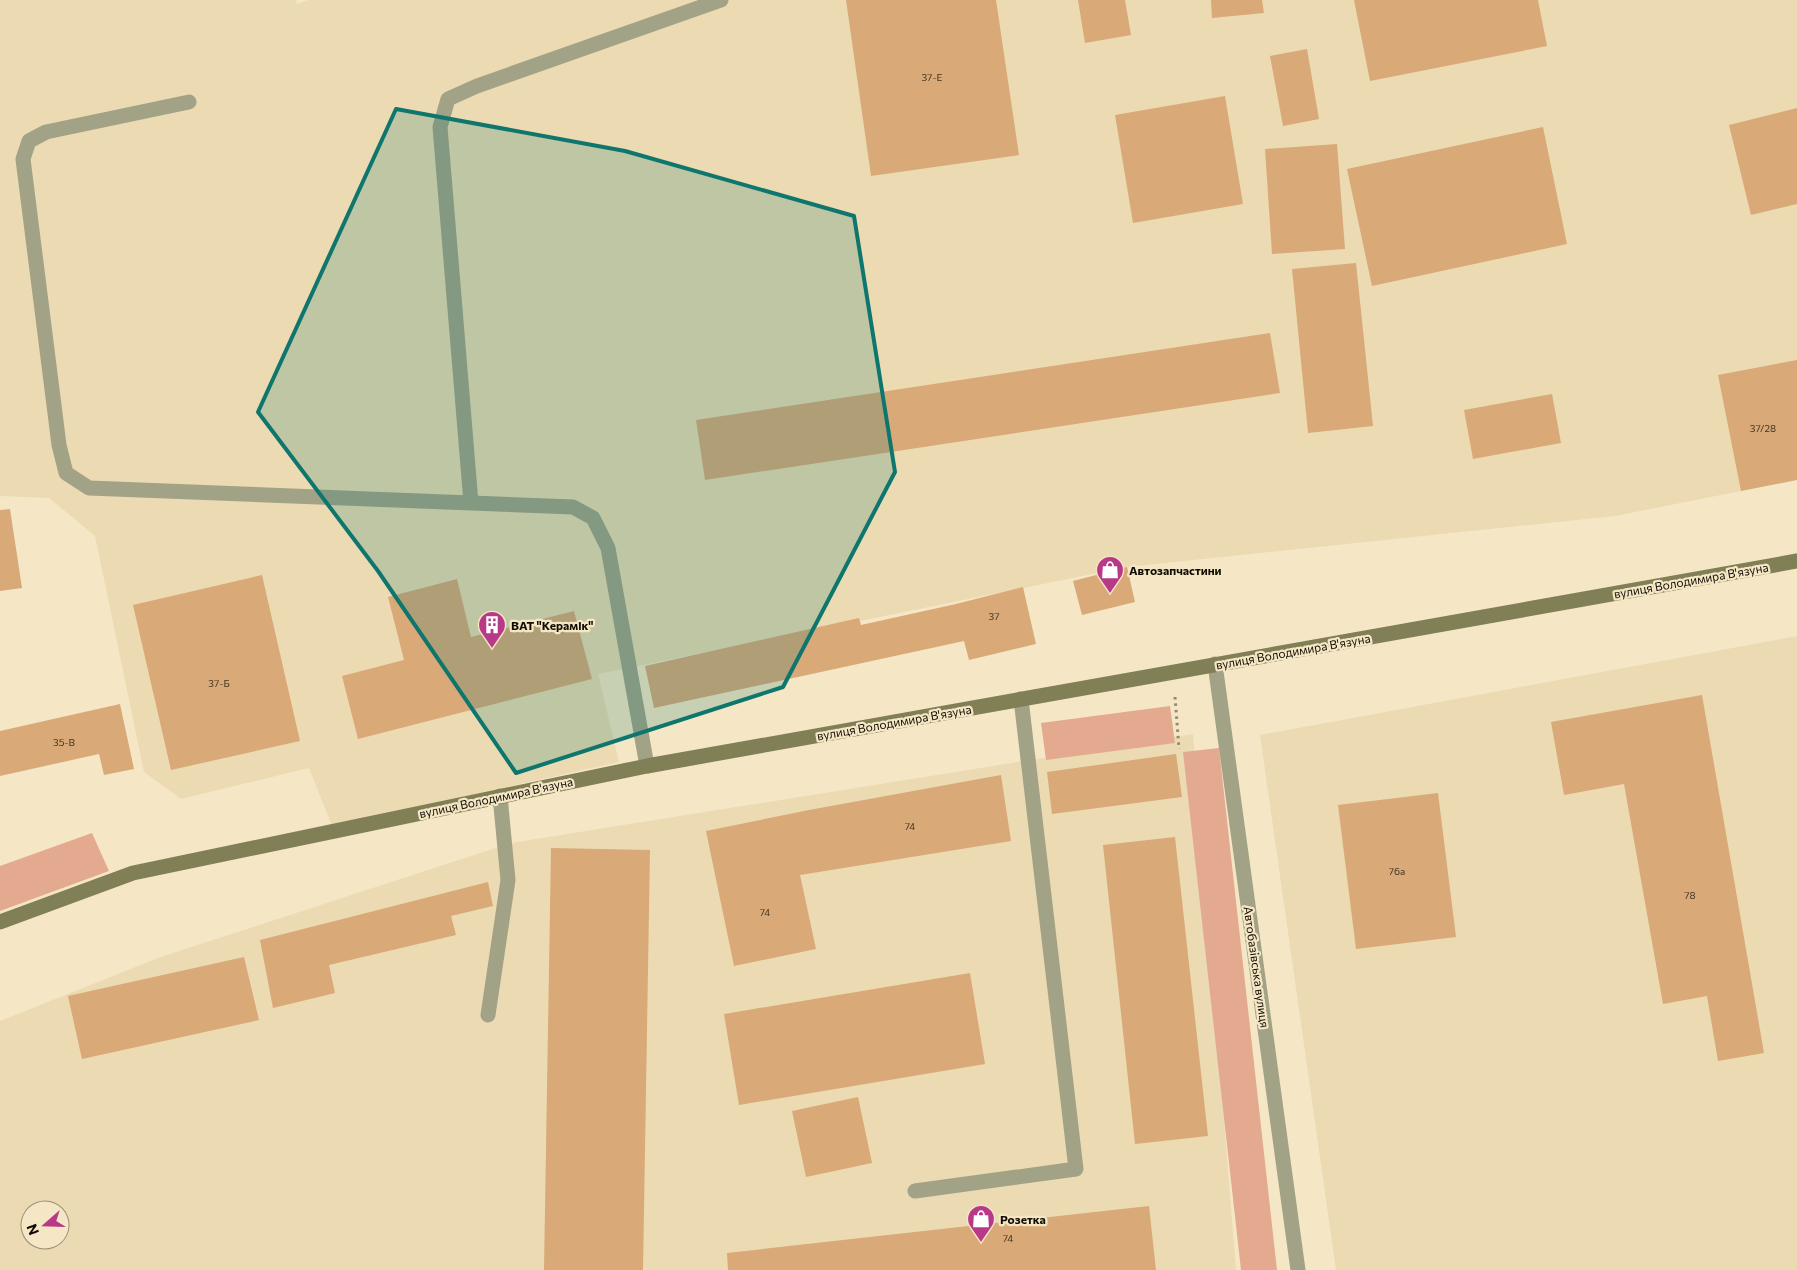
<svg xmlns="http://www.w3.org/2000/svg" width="1797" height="1270" font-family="Commissioner,sans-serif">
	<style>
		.built { fill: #ecdab2; fill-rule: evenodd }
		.green { fill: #e4aa8f }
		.building { fill: #d9a978 }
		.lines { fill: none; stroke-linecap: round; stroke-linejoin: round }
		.path { stroke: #938871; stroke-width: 3; stroke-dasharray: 2.5 4; stroke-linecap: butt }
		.service { stroke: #a2a286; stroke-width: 15 }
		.minor { stroke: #a2a286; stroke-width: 15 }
		.secondary { stroke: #807f56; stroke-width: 15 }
		.marked { fill: #0f766e; fill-opacity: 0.2; stroke: #0f766e; stroke-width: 4; stroke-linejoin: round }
		.labels { text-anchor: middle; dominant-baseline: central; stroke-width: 4.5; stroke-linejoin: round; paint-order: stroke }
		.number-label { font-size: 10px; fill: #443420 }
		.poi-label { font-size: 12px; font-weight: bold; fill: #120d03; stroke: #f5e7c5; text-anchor: start }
		.street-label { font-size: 12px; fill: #120d03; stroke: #f5e7c5 }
	</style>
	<rect width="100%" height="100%" fill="#f5e7c5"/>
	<path class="built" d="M0,0h296l1,4 12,-4h1488v480l-182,36 -488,51 -529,107 21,88 -287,64 -23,-58 -128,31 -37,-27 -49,-236 -46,-38 -49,-2z
		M1797,636v634h-461l-76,-535z
		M1193,734l43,536h-1236v-249l158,-63 353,-115zM30,1210h30v30h-30z"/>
	<path class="green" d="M1170,706l5,37 -129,17 -5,-37z
		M1219,748l58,522h-36l-58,-518z
		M92,833l17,38 -109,40v-45z"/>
	<path class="building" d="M846,0h150l23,155 -148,21z
		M1078,0h47l6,35 -46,8z
		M1211,0h51l2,13 -52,5z
		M1354,0h184l9,46 -177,35z
		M1307,49l12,70 -36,7 -13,-70z
		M1225,96l18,108 -110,19 -18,-108z
		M1797,108v96l-46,11 -22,-90z
		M1543,127l24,117 -195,42 -25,-117z
		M1337,144l8,105 -73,5 -7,-105z
		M1356,263l17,163 -65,7 -16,-164z
		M1270,333l10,60 -575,87 -9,-60z
		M1797,360v120l-56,11 -23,-116z
		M1552,394l9,49 -88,16 -9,-49z
		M10,509l12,79 -22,3v-81z
		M1127,567l8,35 -53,13 -9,-34z
		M262,575l38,166 -129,29 -38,-165z
		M457,579l14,58 103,-26 18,68 -234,60 -16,-63 62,-16 -16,-63z
		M1023,587l13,57 -67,16 -5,-19 -310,67 -9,-42 214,-48 2,7 95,-21z
		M1702,695l62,358 -46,8 -11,-65 -44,8 -39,-220 -60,11 -13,-73z
		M120,704l14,65 -30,6 -5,-21 -99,22v-45z
		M1176,754l6,43 -130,17 -5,-42z
		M1001,775l10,66 -211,34 16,74 -82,17 -28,-135 103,-21z
		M1438,793l18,144 -100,12 -18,-144z
		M1175,837l33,299 -73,8 -32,-299z
		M551,848l99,2 -7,420h-99z
		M488,882l5,24 -42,10 5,19 -127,30 6,28 -62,15 -13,-68z
		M244,957l15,63 -177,39 -14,-63z
		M970,973l15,91 -246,41 -15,-91z
		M858,1097l14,66 -66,14 -14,-66z
		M1149,1206l7,64h-428l-1,-17z"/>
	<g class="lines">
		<path class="path" d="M1175,697l4,52"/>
		<path class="service" d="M189,102l-143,30 -17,9 -6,18 36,286 7,28 23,15 484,19 20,11 15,30 39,218
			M471,503l-31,-376 8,-28 29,-13 244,-86
			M488,1015l20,-135 -8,-84
			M915,1191l161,-22 -55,-470"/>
		<path class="minor" d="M1215,664l83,606"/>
		<path class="secondary" d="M0,922l133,-49 514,-107 1150,-205"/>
	</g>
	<path class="marked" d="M396,109l229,42 229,65 41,256 -112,215 -267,86 -138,-202 -120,-159z"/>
	<defs>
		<symbol id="shop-pin" viewBox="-11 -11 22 30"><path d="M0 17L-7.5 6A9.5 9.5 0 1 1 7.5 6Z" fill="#b73988" stroke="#f5e7c5"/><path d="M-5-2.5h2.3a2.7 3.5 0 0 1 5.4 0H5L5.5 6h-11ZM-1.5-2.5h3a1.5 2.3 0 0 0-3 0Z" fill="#fff"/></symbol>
		<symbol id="building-pin" viewBox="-11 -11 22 30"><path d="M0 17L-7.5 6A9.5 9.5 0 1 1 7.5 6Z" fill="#b73988" stroke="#f5e7c5"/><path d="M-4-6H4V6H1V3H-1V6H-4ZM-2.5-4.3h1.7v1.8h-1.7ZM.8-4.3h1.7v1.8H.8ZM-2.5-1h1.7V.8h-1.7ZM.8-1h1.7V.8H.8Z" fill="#fff"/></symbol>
	</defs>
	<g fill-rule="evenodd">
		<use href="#shop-pin" x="1094" y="554" width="32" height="43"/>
		<use href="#building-pin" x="476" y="609" width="32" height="43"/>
		<use href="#shop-pin" x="965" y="1203" width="32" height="43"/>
	</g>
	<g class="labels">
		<g class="number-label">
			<text x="932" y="77">37-Е</text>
			<text x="1763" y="428">37/28</text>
			<text x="994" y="616">37</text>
			<text x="219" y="683">37-Б</text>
			<text x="64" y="742">35-В</text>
			<text x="910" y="826">74</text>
			<text x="1397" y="871">76а</text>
			<text x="1690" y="895">78</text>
			<text x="765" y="912">74</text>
			<text x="1008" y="1238">74</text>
		</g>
		<g class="poi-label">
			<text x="1129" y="570">Автозапчастини</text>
			<text x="511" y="625">ВАТ "Керамік"</text>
			<text x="1000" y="1219">Розетка</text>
		</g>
		<g class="street-label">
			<text transform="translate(1691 580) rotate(-10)">вулиця Володимира В'язуна</text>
			<text transform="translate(1293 651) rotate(-10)">вулиця Володимира В'язуна</text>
			<text transform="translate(894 722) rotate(-10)">вулиця Володимира В'язуна</text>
			<text transform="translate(496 797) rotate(-12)">вулиця Володимира В'язуна</text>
			<text transform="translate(1257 967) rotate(82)">Автобазівська вулиця</text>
		</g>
	</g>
	<g transform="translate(45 1225) rotate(250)"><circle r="24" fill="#f5e7c5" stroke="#9a9077"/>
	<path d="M0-4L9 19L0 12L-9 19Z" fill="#b73988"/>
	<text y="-8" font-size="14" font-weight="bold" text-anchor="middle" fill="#120d03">N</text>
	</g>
</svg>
